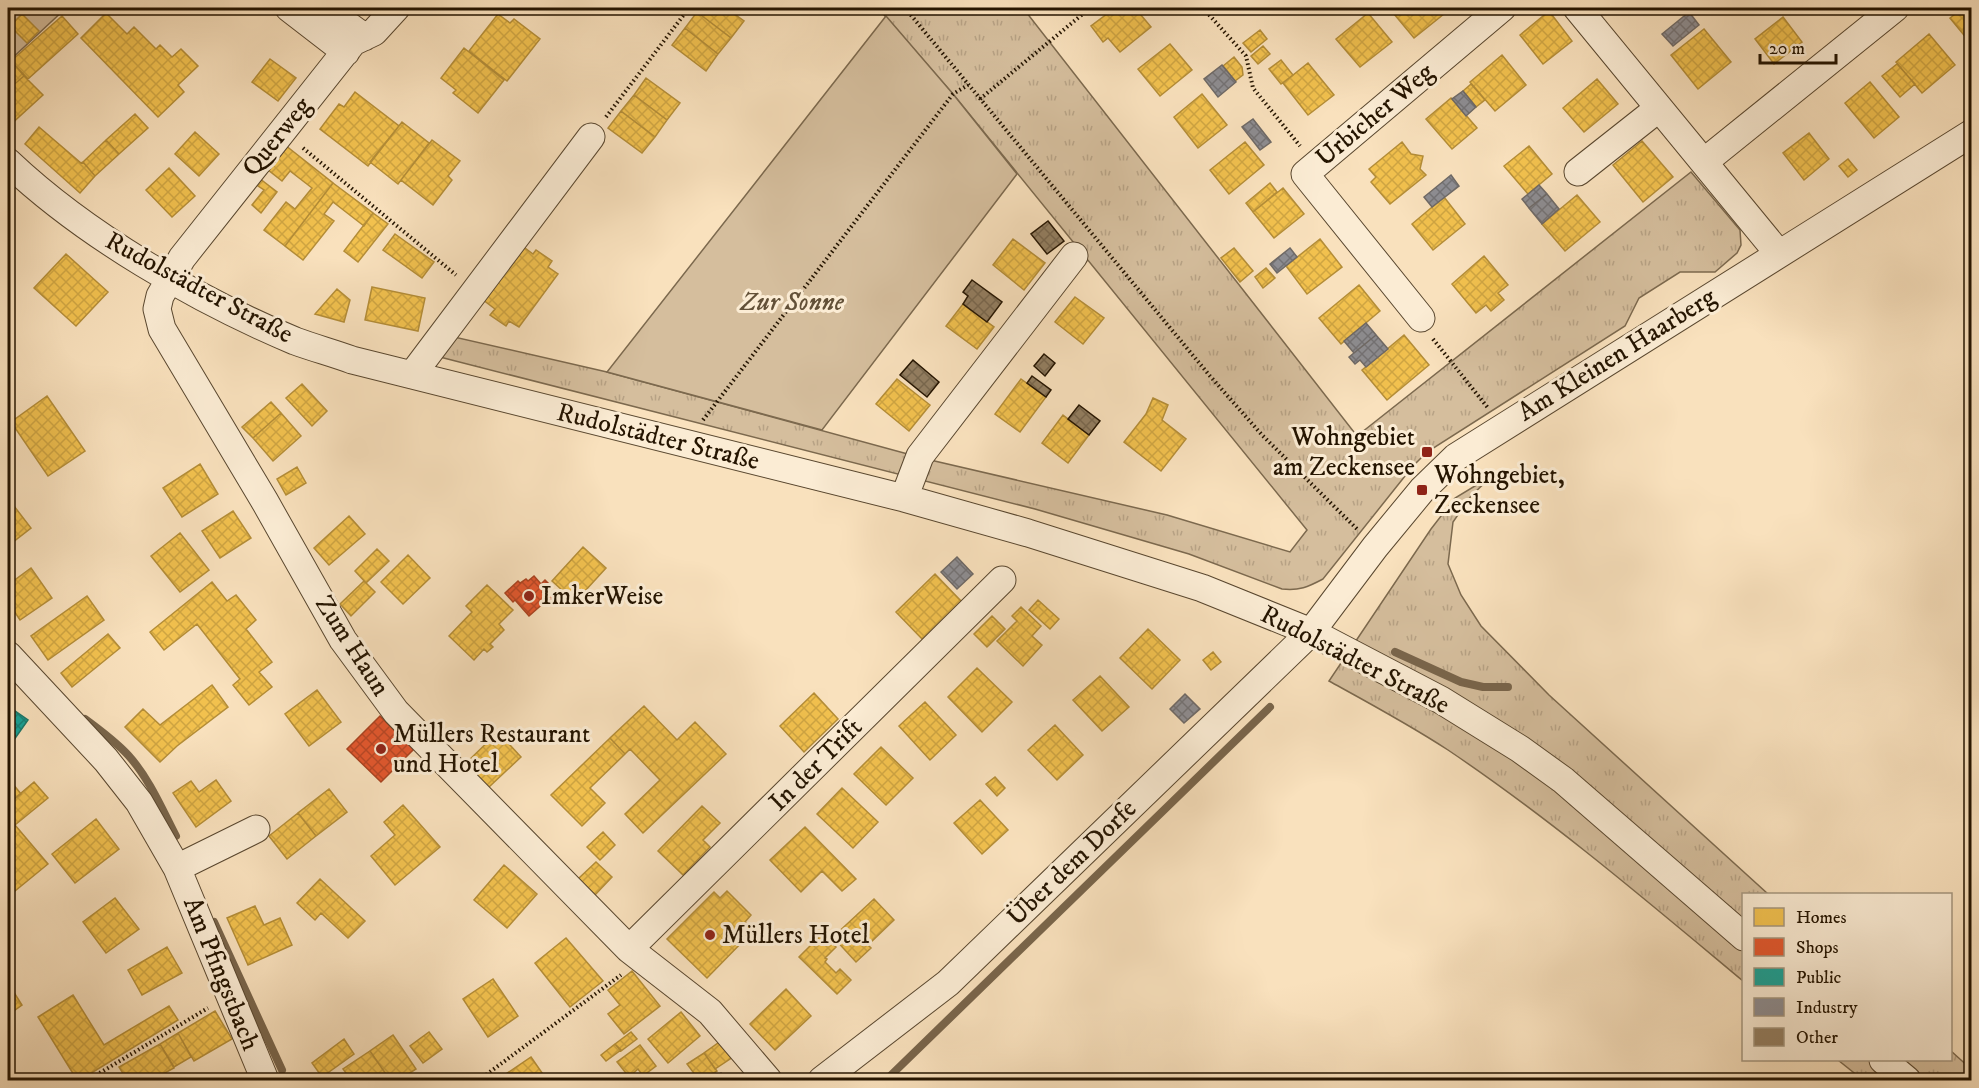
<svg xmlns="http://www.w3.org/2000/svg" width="1979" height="1088" font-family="'IM FELL DW Pica',serif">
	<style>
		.grass { fill: url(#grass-tufts); stroke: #7c694e; stroke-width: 1.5 }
		.garden { fill: #d5be9d; stroke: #7c694e; stroke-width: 1.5 }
		.homes { fill: url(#homes-cross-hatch); stroke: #b48d37; stroke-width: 1.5 }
		.shops { fill: url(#shops-cross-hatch); stroke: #aa4320; stroke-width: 1.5 }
		.public { fill: url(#public-cross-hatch); stroke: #1b786a; stroke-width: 1.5 }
		.industry { fill: url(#industry-cross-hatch); stroke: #6e6966; stroke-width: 1.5 }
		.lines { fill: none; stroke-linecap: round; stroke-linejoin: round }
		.stream { stroke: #79654b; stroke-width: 8 }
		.building { fill: url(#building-cross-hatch); stroke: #241400; stroke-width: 1.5 }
		.minor-casing { stroke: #59472f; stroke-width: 29 }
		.path { stroke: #241400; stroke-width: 4; stroke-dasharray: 1.5 3; stroke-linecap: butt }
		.minor { stroke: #fbecd4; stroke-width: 27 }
		.poi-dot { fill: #8f2418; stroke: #fbecd4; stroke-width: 2 }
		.labels { text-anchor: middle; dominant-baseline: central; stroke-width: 6; stroke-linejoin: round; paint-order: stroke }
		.street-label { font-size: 26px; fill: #241400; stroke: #fbecd4 }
		.park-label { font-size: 26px; font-style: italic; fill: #625037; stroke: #fbecd4 }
		.poi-label { font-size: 26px; fill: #241400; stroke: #fbecd4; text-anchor: start }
	</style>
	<defs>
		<pattern id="grass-tufts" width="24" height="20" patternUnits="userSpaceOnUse" patternTransform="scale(1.5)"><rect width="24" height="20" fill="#d5be9d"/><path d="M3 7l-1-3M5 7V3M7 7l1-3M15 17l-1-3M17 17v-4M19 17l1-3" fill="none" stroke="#b7a285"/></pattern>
		<pattern id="homes-cross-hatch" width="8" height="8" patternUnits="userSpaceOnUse" patternTransform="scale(1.5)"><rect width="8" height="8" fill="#f2c14e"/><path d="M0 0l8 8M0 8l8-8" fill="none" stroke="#cfa542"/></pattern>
		<pattern id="shops-cross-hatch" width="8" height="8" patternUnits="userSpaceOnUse" patternTransform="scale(1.5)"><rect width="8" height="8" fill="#e4572e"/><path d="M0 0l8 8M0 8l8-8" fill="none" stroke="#b94725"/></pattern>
		<pattern id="public-cross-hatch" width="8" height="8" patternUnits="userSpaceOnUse" patternTransform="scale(1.5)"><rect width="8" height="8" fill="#17a398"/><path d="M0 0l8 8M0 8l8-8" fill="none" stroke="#15847a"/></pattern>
		<pattern id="industry-cross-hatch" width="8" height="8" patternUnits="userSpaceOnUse" patternTransform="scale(1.5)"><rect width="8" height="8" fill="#8d8d92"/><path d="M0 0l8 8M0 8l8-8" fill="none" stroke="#737275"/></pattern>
		<pattern id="building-cross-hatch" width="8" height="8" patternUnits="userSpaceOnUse" patternTransform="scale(1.5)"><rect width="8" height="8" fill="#937f62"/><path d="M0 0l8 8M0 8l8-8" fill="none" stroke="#78674e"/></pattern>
	</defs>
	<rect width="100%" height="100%" fill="#f9e1bd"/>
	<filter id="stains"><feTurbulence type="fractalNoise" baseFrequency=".00333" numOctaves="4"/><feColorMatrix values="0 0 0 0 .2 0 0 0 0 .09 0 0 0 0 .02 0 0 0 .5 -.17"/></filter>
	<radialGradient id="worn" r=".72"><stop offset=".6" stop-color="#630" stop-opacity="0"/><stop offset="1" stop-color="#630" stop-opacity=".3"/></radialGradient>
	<path class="grass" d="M878,8h145l334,428 334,-264 49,58 1,15 -4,8 -22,19h-35l-41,26 -14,28 -198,126 -14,14 -90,113c-15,8 -24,12 -41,10l-93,-35 -154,-45 -599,-153 14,-20 157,36 319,87 241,56 123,37 17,-22 -354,-436z
		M1493,475l-22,21 -18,26 -5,42 13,31 20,31 68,69 219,199h-24l-1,87c-96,-80 -191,-161 -295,-231 -38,-25 -79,-47 -119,-69l102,-152 24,-31z
		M1951,1051l20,18v11h-108l-25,-20h112z"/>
	<path class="garden" d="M8,8h58l-58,54z
		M886,16l67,78 64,80 -195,256 -215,-58z"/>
	<path class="homes" d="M701,8h25l18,13 -13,17 -34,-26z
		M1115,8h20l16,19 -31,25 -12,-14 -5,4 -12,-16z
		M1389,8h58l2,2 -35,28z
		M1963,8h9v37l-22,-27z
		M1549,11l23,30 -29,23 -23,-29z
		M697,12l34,26 -13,16 -33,-26z
		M106,13l21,21 7,-7 22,22 4,-4 12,12 9,-8 17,17 -20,19 6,7 -26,25 -77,-79z
		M1368,13l24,29 -32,25 -24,-28z
		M22,14l17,17 -12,12 -17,-17z
		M498,14l12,9 4,-4 26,20 -33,42 -38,-30z
		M62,16l16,18 -50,45 -17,-18z
		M1783,17l19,25 -28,22 -19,-25z
		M685,28l33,26 -12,17 -34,-26z
		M1704,29l27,33 -33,27 -27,-34z
		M1260,30l7,9 -16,13 -8,-9z
		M1929,34l26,31 -33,28 -26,-31z
		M1170,44l22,26 -32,26 -22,-27z
		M1263,46l7,8 -12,10 -7,-8z
		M464,48l40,32 -26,33 -25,-20 3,-3 -15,-12z
		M1502,55l24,30 -31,26 -25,-29z
		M8,57l16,19 -14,12 -2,-3z
		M1234,57l8,10 1,8 -8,6 -12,-15z
		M270,59l26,19 -18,23 -26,-19z
		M1281,60l12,15 -12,9 -12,-15z
		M1308,63l26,32 -26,20 -25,-32z
		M1897,64l18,20 -15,13 -18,-21z
		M24,76l19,19 -34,31 -1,-41 2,3z
		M646,78l34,25 -13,17 -33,-25z
		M1597,79l21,25 -34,28 -21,-24z
		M1870,82l29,35 -25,21 -29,-35z
		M1471,84l14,16 -9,7 -13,-16z
		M355,92l44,34 -31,40 -48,-37 19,-25 5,3z
		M1202,94l25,31 -29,23 -24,-31z
		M634,95l33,25 -12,17 -34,-26z
		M1451,98l26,30 -25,21 -26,-30z
		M621,111l34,26 -13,16 -34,-25z
		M135,114l13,14 -29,26 -13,-14z
		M402,122l27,21 -31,41 -28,-22z
		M39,127l42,36 2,-1 12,14 -15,17 -55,-49z
		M195,132l24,22 -20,22 -24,-22z
		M1809,133l20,26 -25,21 -21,-27z
		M106,140l13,14 -24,22 -12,-14z
		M432,140l28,21 -12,15 4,4 -19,25 -32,-25z
		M1642,141l31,36 -30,25 -30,-37z
		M1245,142l19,23 -35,29 -19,-24z
		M1402,142l9,12 12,2 -3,13 6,6 -36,29 -19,-22 5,-5 -7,-8z
		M285,145l48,38 -48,63 -21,-16 22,-28 9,7 17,-21 -22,-17 -8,10 -15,-12z
		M1529,146l23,28 -24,20 -24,-28z
		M1848,159l9,11 -9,7 -9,-11z
		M169,168l26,28 -23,21 -26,-27z
		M259,178l18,14 -16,21 -9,-8 12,-15 -9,-6z
		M333,183l40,30 -9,13 -31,-24 -9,12 10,7 -31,39 -18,-14z
		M1270,183l7,9 -24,20 -7,-9z
		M1283,188l21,26 -30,24 -21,-26z
		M1577,195l23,27 -35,29 -23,-27z
		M1444,197l21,27 -32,26 -21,-26z
		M373,213l15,11 -30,38 -14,-11z
		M395,234l39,28 -12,16 -39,-28z
		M1013,239l32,24 -21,27 -31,-25z
		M1320,239l22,28 -35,27 -21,-28z
		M521,245l12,9 3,-4 16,11 -4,6 10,7 -39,53 -10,-6 -3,5 -16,-11 5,-6 -13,-10z
		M1234,248l19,23 -13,11 -19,-24z
		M66,254l42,38 -32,34 -42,-38z
		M1484,256l24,29 -10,8 6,7 -13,11 -5,-6 -10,8 -24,-29z
		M1266,268l9,10 -12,10 -8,-11z
		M1359,285l21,26 -39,33 -22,-26z
		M372,287l53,11 -7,33 -53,-11z
		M337,289l13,11 -6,22 -29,-8z
		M1075,297l29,21 -21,26 -28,-22z
		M963,304l31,23 -17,22 -31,-23z
		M1404,335l25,30 -42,35 -25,-30z
		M897,379l33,26 -21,26 -33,-27z
		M1021,379l25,18 -26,35 -25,-18z
		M302,384l25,27 -15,15 -26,-28z
		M47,396l38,55 -37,25 -37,-54z
		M1153,398l15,7 -6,15 24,19 -25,32 -37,-29 22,-28z
		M271,402l10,11 -28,25 -11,-11z
		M281,413l20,23 -28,25 -20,-23z
		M1063,415l26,20 -21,28 -26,-20z
		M200,464l18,30 -36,23 -19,-29z
		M297,467l9,16 -20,12 -9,-16z
		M14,506l17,22 -23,18v-36z
		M233,511l18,27 -31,20 -18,-27z
		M349,516l16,18 -36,31 -15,-17z
		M180,533l29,37 -29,22 -29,-36z
		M583,547l23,21 -31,34 -23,-21z
		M377,549l12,12 -23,22 -11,-12z
		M408,555l22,23 -27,26 -22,-22z
		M31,568l21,30 -32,22 -12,-18v-17z
		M935,574l27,28 -39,38 -27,-28z
		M364,581l11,11 -24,24 -11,-12z
		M212,582l15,19 9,-6 20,25 -10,9 26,33 -13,10 13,15 -23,18 -16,-20 7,-6 -43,-55 -33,26 -14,-18z
		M487,585l26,25 -14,14 5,6 -14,14 3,3 -6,5 -3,-3 -10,11 -25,-24 23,-24 -6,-6z
		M87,596l17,24 -56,40 -17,-24z
		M1038,600l21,19 -9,10 -21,-19z
		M1021,607l20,19 -9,10 10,9 -19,21 -26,-25 20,-20 -5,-5z
		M992,616l13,13 -18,18 -13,-13z
		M1148,629l32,31 -28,29 -32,-31z
		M108,634l12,14 -48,39 -11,-14z
		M1213,652l8,10 -10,8 -8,-10z
		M977,668l35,34 -30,30 -34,-35z
		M1100,676l29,31 -27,24 -29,-31z
		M212,685l16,22 -51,39 -17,16 -35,-35 18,-18 17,16z
		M317,690l24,32 -32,24 -24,-32z
		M814,693l24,26 -34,33 -24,-26z
		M925,702l31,33 -26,25 -31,-34z
		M644,706l33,34 18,-18 31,32 -83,79 -18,-19 35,-34 -30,-31 -5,5 -15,-16z
		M1055,725l28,30 -26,25 -29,-30z
		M498,732l23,25 -33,31 -23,-24z
		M610,738l15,16 -35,34 15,15 -23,23 -31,-31z
		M881,747l32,31 -27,27 -32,-31z
		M995,777l10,11 -8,8 -11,-12z
		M8,778l13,16 -13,10z
		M216,780l15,21 -35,26 -23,-34 18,-12 8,11z
		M34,782l14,16 -33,27 -7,-10v-11z
		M842,788l36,34 -25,26 -36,-34z
		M329,789l18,23 -31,24 -18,-23z
		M980,800l28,30 -26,24 -28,-31z
		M403,805l37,42 -45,38 -24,-29 24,-21 -11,-13z
		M702,806l18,17 -17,17 7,7 -27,28 -25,-24z
		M298,813l18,23 -29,23 -18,-23z
		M96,819l23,30 -44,34 -23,-29z
		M15,825l33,39 -33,27 -7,-9v-50z
		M805,827l51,52 -14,12 -20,-20 -21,21 -31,-32z
		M603,832l12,13 -15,15 -13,-13z
		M596,862l16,15 -17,18 -17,-16z
		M504,865l33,29 -30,34 -33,-28z
		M320,879l45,42 -17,17 -27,-25 -6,7 -18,-17z
		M727,891l24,24 -6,7 8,9 -46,47 -40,-39 47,-47 6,6z
		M115,898l24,31 -33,24 -23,-31z
		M874,899l20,21 -26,25 3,3 -15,14 -23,-25z
		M255,906l9,19 16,-7 12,27 -44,20 -21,-47z
		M822,934l14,13 -11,11 2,1 -2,3 11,11 4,-4 11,11 -14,14 -38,-37z
		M566,938l37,43 -33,26 -35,-44z
		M167,947l15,26 -40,22 -14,-25z
		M632,971l28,35 -36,28 -16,-20 12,-9 -12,-15z
		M493,979l25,37 -30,21 -25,-38z
		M8,983l14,22 -14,10z
		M786,989l25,27 -36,34 -25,-26z
		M73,995l31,50 65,-39 9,14 -98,60h-3l-39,-63z
		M215,1011l17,28 -38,22 -16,-28z
		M681,1012l19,24 -32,27 -20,-24z
		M429,1032l13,17 -19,14 -13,-17z
		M631,1032l6,7 -16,12 -6,-7z
		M178,1033l13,24 -17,10 -14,-23z
		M393,1035l23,34 -17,11h-9l-20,-29z
		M725,1038l11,17 -21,14 -11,-16z
		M344,1039l10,15 -32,23 -10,-14z
		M160,1044l14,24 -22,12h-25l-8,-13z
		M615,1044l6,6 -15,11 -5,-6z
		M640,1045l16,21 -13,10 -5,-7 -9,8 -12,-15z
		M370,1051l20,29h-39l-8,-11z
		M704,1053l13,18 -14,9h-4l-12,-16z
		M531,1057l16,23h-50z"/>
	<path class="shops" d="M534,576l7,8 4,-4 5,5 -8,7 5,6 7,-7 6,7 -10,8 -4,-5 -17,15 -14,-16 -2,2 -8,-9 13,-12 2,2 6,-4 2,2z
		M380,716l34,33 -33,33 -34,-33z"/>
	<path class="public" d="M8,706l20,14 -17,24 -3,-3z"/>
	<path class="industry" d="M1689,12l10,13 -26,21 -11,-12z
		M1222,65l14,17 -18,15 -14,-18z
		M1463,91l13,16 -10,9 -14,-17z
		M1253,119l18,23 -11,8 -18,-23z
		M1451,175l8,11 -27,21 -8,-10z
		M1539,185l8,9 -18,14 -7,-9z
		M1547,194l12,15 -17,15 -13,-16z
		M1290,248l7,9 -20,16 -7,-9z
		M1366,323l10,12 -22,18 -10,-12z
		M1376,335l12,14 -22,18 -6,-7 -5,4 -6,-7z
		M957,557l16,17 -16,15 -16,-17z
		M1185,694l15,15 -16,14 -14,-14z
		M721,1073l5,7h-16z"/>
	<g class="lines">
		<path class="stream" d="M1395,652l66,30 22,5h25
			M85,719c15,11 30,22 43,36 21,23 34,54 48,81
			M214,922l68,148
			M886,1080l384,-373"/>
	</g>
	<path class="building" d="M1048,221l16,20 -17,13 -16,-20z
		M972,280l30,22 -15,20 -24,-18 5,-8 -5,-4z
		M1044,354l11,9 -10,13 -11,-10z
		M913,360l26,22 -12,15 -27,-22z
		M1032,376l19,14 -5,7 -19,-14z
		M1079,405l21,16 -11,14 -21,-16z"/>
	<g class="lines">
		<defs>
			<path id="minor" d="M289,8l57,44
				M324,8l40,29
				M396,8l-22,24 -21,10 -171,216 -22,38 -3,13 5,20 102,171 79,140 53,72 233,237 81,63 58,68
				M1577,8l202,246
				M8,162c77,73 189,138 287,179 19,7 38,12 57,19l552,138 124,35 174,55 109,44 130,68 79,49 43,31 181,157
				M1704,162l191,-154
				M1578,172l81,-64
				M1421,318l-116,-144 197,-166
				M412,375l179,-238
				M904,498l16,-42 154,-200
				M8,655l98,105 33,42 38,66 88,212
				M177,868l79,-39
				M629,949l373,-369
				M1883,1060l24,20
				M822,1080l126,-97 363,-351 64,-85 47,-57 34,-33 516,-324"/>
		</defs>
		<use href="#minor" class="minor-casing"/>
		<path class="path" d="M905,8l305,368 52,59 96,95
			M1203,8l43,48 7,32 47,58
			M980,99l110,-91
			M606,117l83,-109
			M303,148l153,127
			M1433,339l55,69
			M703,420l250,-326 15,-9
			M88,1080l120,-72
			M479,1080l142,-105"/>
		<use href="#minor" class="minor"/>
	</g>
	<g class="poi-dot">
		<rect x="1421" y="446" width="12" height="12" rx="3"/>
		<rect x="1416" y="484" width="12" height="12" rx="3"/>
		<circle cx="529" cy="596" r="6"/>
		<circle cx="381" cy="749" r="6"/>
		<circle cx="710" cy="935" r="6"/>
	</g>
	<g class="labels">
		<g class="street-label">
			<text transform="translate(1375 115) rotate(-40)">Urbicher Weg</text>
			<text transform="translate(277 137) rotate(-51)">Querweg</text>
			<text transform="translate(199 288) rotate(28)">Rudolstädter Straße</text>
			<text transform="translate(1617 355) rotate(-32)">Am Kleinen Haarberg</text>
			<text transform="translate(658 437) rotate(14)">Rudolstädter Straße</text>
			<text transform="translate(352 646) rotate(57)">Zum Haun</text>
			<text transform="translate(1355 660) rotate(27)">Rudolstädter Straße</text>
			<text transform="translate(816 765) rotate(-45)">In der Trift</text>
			<text transform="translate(1072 863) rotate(-44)">Über dem Dorfe</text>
			<text transform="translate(221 974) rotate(68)">Am Pfingstbach</text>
		</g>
		<g class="park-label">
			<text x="792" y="302">Zur Sonne</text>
		</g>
		<g class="poi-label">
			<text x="1415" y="437" text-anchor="end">Wohngebiet<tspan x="1415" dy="30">am Zeckensee</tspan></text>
			<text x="1434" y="475">Wohngebiet,<tspan x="1434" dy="30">Zeckensee</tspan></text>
			<text x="541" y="596">ImkerWeise</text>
			<text x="393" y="734">Müllers Restaurant<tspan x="393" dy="30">und Hotel</tspan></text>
			<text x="722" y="935">Müllers Hotel</text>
		</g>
	</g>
	<rect width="1979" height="1088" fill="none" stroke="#f9e1bd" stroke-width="30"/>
	<rect x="9" y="9" width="1961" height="1070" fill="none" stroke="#241400" stroke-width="3"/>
	<rect x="15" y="15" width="1949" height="1058" fill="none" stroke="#241400" stroke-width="1.5"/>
	<rect x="1742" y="893" width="210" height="168" fill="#fbecd4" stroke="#a5967f" stroke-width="1.5"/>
	<rect x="1754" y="908" width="30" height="18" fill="#f2c14e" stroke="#a5967f" stroke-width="1.5"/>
	<text x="1796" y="923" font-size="18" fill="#241400">Homes</text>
	<rect x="1754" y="938" width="30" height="18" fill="#e4572e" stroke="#a5967f" stroke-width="1.5"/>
	<text x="1796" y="953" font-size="18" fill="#241400">Shops</text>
	<rect x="1754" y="968" width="30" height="18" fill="#17a398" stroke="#a5967f" stroke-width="1.5"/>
	<text x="1796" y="983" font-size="18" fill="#241400">Public</text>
	<rect x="1754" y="998" width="30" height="18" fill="#8d8d92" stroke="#a5967f" stroke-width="1.5"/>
	<text x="1796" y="1013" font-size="18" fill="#241400">Industry</text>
	<rect x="1754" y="1028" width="30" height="18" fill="#937f62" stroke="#a5967f" stroke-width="1.5"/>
	<text x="1796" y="1043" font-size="18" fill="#241400">Other</text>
	<path d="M1760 54v9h76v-9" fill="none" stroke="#241400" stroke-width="3"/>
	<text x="1769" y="54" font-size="18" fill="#241400" stroke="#fbecd4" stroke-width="4.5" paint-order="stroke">20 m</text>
	<rect width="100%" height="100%" filter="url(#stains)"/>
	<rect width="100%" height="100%" fill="url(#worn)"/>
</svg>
